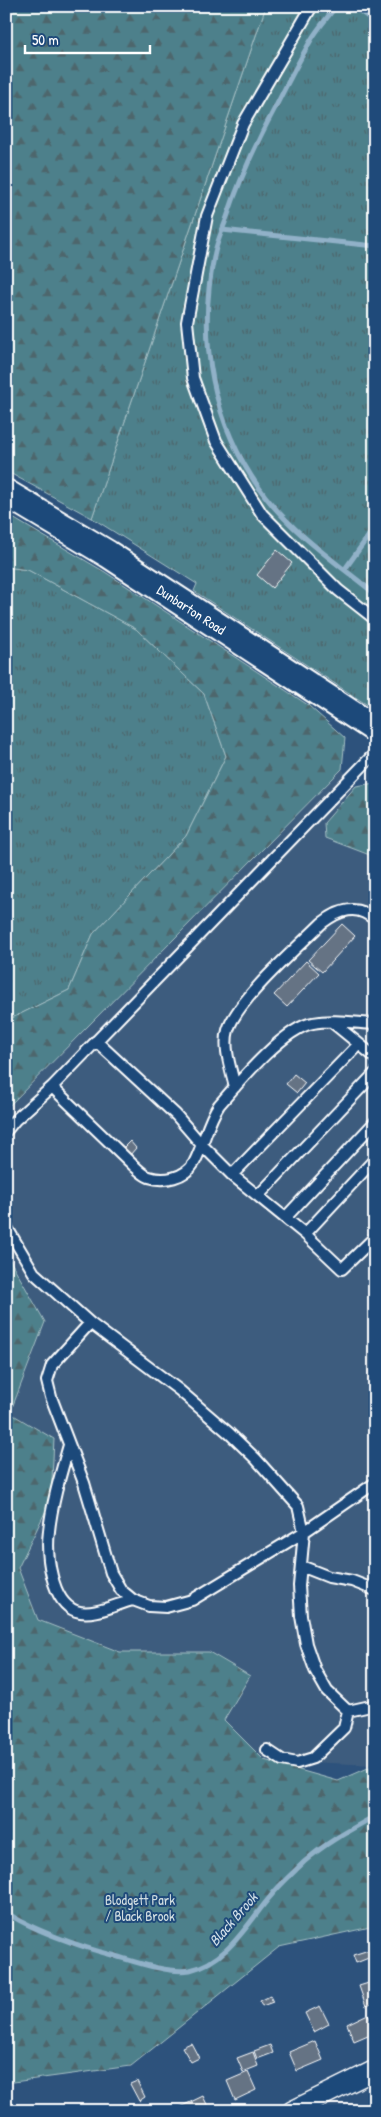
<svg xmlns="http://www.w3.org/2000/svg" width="381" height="2117" font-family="'Patrick Hand',sans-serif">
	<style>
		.built { fill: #3e5c7e }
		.grass { fill: url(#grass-tufts); stroke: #a6c0c5 }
		.forest { fill: url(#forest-firs); stroke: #a6c0c5 }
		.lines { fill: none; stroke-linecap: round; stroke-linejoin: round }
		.stream { stroke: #91b1c8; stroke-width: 5 }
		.building { fill: #657384; stroke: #fff }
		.lane-casing { stroke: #fff; stroke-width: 14 }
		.street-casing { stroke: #fff; stroke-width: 22 }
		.secondary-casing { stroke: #fff; stroke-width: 30 }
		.lane { stroke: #1f4a7a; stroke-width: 10 }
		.street { stroke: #1f4a7a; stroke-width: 19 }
		.secondary { stroke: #1f4a7a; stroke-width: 26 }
		.labels { text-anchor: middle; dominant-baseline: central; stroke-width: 4; stroke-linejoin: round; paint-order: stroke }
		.street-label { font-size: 14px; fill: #fff; stroke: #1f4a7a }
		.park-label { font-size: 14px; fill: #d3dfe2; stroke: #1f4a7a }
		.water-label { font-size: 15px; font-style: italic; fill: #d1dee8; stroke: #1f4a7a }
	</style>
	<defs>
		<pattern id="grass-tufts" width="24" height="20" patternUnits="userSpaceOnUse" patternTransform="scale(1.25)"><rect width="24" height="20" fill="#4e808b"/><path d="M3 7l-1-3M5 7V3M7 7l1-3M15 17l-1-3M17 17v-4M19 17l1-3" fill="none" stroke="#4d666c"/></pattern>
		<pattern id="forest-firs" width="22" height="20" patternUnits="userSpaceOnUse" patternTransform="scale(1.25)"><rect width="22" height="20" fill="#4e808b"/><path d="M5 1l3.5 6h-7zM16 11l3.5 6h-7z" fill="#4d666c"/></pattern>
	</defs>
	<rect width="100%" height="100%" fill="#2d527c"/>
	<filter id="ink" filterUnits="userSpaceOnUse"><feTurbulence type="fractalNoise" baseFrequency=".02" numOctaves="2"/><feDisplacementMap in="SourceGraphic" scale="10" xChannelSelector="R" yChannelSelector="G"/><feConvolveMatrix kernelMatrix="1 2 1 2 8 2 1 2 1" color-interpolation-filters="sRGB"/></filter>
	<g filter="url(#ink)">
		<path class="built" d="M342,769l14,17 -32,37 1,15 50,19v908l-111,-5 -40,-40 26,-44 -41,-24h-89l-82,-32 -21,-52 34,-68 -41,-87 35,-91 -39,-72v-141z"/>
		<path class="grass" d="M266,6h109v704l-181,-119 3,-7 -105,-66z
			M6,567l22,3 108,59 68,65 22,62 -40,80 -93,98 -24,56 -63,31z"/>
		<path class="forest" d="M6,6h260l-174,512 -86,-47z
			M6,514l99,58 203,133 37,33 -3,31 -336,340v-88l63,-31 24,-56 93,-98 40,-80 -22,-62 -68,-65 -108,-59 -22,-3z
			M375,783v74l-50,-19 -1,-15 32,-37z
			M6,1253l39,69 -35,91 44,26 -3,61 -33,68 20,52 82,32h89l41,24 -26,44 40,40 74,21 37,-16v161l-96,21 -148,119 -125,17z"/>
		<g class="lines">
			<path class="stream" d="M336,6c-8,11 -18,22 -25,34 -12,21 -24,44 -35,66 -20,37 -37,75 -50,114 -4,11 -9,22 -11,32 -19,86 -3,174 50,244 30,39 72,67 110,98
				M353,6l22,16
				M222,230l153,16
				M345,569l30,-42
				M6,1912c23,17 78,36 106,43 21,6 56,19 78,15 37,-8 57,-46 80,-73 10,-13 23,-24 34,-35 21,-19 46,-32 71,-46"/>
		</g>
		<path class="building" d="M277,550l15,13 -20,25 -15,-13z
			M342,924l13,12 -33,36 -14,-12z
			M306,961l13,12 -32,34 -13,-12z
			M294,1074l11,9 -8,10 -11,-9z
			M130,1141l6,7 -6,7 -7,-7z
			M369,1950l2,7 -15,6 -3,-8z
			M375,1981v22l-9,3 -7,-20z
			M270,1996l3,6 -11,4 -2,-5z
			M320,2006l9,18 -15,8 -9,-19z
			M368,2014l7,18 -21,9 -7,-17z
			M315,2041l8,19 -26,11 -8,-19z
			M191,2043l8,15 -8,4 -9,-15z
			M270,2045l3,8 -16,6 -3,-8z
			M253,2052l5,14 -15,6 -6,-14z
			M248,2072l8,18 -21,10 -8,-19z
			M137,2081l8,16 -6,4 -9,-17z
			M203,2096l7,15h-38z"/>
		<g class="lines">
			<defs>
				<path id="lane" d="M312,6l-69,118 -36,92 -20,106 6,56 23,63 46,73 76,76 37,29
					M332,1022l43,35
					M96,1041l80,74 25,29 31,31 73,59 37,35 33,-32
					M52,1087l81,78c5,4 10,10 16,12 15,5 36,1 45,-14 10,-19 13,-40 25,-58 20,-23 65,-77 94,-82 20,-4 42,0 62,1
					M235,1087c-4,-18 -12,-39 -7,-57 9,-30 70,-83 94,-107 17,-13 35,-20 53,-3
					M6,1131l9,-11 37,-33 323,-334
					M232,1175l127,-131
					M258,1196l117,-123
					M285,1218l90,-96
					M6,1226l28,47 56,50 89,67 50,43 27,26 42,47 6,26 -5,54 2,30 5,28 9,26 12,21 21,20 -4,17 -31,30 -16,5 -15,-3 -15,-10
					M305,1234l70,-75
					M90,1323l-38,42 -5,16 4,16 33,86 27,90 10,17 12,10 16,6 17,1 26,-7 112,-68 71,-49
					M69,1445c-8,28 -17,57 -20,86 -3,23 2,71 27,80 17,6 40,-7 57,-11
					M301,1566l28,11 23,4 23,9
					M348,1711l27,-6"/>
				<path id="street" d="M292,2111l83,-41"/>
				<g id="secondary">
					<path id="s1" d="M6,493l102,61 267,175"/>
				</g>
			</defs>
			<use href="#lane" class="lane-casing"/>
			<use href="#street" class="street-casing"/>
			<use href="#secondary" class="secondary-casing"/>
			<use href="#lane" class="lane"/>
			<use href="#street" class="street"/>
			<use href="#secondary" class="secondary"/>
		</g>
	</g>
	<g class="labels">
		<g class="street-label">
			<text stroke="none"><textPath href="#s1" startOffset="219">Dunbarton Road</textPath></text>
		</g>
		<g class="park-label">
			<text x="140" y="1899">Blodgett Park<tspan x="140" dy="16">/ Black Brook</tspan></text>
		</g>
		<g class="water-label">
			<text transform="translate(233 1919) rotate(-49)">Black Brook</text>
		</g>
	</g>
	<rect width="381" height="2117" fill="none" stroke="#1f4a7a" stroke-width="25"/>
	<rect x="12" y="12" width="356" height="2092" fill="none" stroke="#fff" stroke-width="2" filter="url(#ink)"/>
	<path d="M25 45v8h125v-8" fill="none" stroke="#ffffff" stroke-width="2.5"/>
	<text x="32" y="45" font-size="15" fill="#ffffff" stroke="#1f4a7a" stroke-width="4" paint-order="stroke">50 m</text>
</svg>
